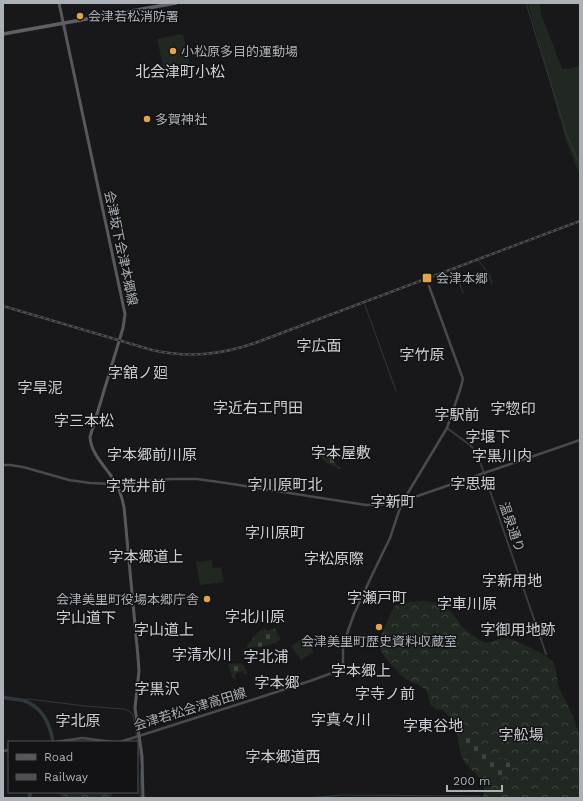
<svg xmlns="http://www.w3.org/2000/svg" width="583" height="801" font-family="'Work Sans','Noto Sans JP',sans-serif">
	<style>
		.grass { fill: #202821 }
		.forest { fill: url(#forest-crowns) }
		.cemetery { fill: url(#cemetery-stones) }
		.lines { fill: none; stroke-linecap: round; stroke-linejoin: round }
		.stream { stroke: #2f383d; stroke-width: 1 }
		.river { stroke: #2f383d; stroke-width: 3.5 }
		.tertiary { stroke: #3a3b3f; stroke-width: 2 }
		.secondary { stroke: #484a4e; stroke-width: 2.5 }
		.primary { stroke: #56585d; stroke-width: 3 }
		.trunk { stroke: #5e6066; stroke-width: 3.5 }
		.rail-casing { stroke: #4d4f53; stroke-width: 2.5 }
		.rail { stroke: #131315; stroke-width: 1; stroke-dasharray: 3; stroke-linecap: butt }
		.poi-dot { fill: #e2a349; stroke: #131315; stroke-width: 1.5 }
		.labels { text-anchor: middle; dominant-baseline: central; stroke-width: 3; stroke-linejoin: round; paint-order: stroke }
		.poi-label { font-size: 13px; fill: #acb1b8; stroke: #131315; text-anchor: start }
		.street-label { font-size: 13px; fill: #acb1b8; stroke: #131315 }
		.quarter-label { font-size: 15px; fill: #cccfd5; stroke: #131315 }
	</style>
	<defs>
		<pattern id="forest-crowns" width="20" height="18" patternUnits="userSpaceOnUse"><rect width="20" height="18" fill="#202821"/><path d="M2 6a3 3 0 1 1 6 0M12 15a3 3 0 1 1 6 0" fill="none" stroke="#3e453f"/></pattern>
		<pattern id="cemetery-stones" width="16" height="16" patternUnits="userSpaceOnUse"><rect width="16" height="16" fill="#202821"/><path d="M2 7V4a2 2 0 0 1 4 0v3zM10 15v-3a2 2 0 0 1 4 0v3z" fill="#3e453f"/></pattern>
	</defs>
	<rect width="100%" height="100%" fill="#18181a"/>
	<path class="grass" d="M528,3h12l1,11 20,52 2,3h5l12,-4v111l-14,-35z
		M180,34l3,1 7,29 -26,6 -7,-31z
		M212,560l1,8 8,-1 3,15 -24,3 -4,-23z
		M305,637l9,15 -13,8 -10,-14z"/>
	<path class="forest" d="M421,601c12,0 24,4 32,13 4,5 7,11 12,15 6,5 14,11 21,14 7,-1 12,-5 20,-5 8,1 42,17 46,23 6,8 4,18 7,27 3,7 8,14 11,22 4,8 6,17 10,25v63h-99l2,-1 1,-7 -1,-6 -6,-9 -12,-12 -5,-10 -5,-31 -12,-12 -8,-1 -5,-5 -3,-13c-6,-6 -14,-8 -21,-12 -7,-5 -27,-26 -27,-34 0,-8 11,-30 15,-38 8,-5 18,-5 27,-6z
		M58,792h55l-2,6h-38l-12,-2z"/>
	<path class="cemetery" d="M323,448l9,5 -1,2c4,4 4,10 9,13v1c-9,-4 -17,-7 -23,-16z
		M266,628l1,3 7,-3 7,11c-8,7 -23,8 -34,9v-2l11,-14z
		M241,663l1,2h2l3,8 -3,1 -1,-3 -8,3 1,4 -3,1 -5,-14 1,-1z
		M467,734h2l2,3 9,3c0,1 0,4 1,5 2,5 7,8 10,12 8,2 16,1 22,6l-3,5 -7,1 -1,7 -1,3c-2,0 -6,0 -7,-1 -4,-1 -4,-7 -7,-10 -3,-4 -16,-15 -20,-16 -4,-7 -12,-16 0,-18z"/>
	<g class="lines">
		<path class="stream" d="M526,3l40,130 14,33
			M478,260l11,14 3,9
			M455,269l8,24
			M365,305l31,86
			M22,700l7,-1 56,7 39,3 5,2 4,4 8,48
			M140,798l1,-29
			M309,798l33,-3 137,1"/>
		<path class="river" d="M3,697c6,2 13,2 19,3 20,6 28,23 31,42
			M29,798l2,-6"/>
		<path class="tertiary" d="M447,428l23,17 7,8 69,201"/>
		<path class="secondary" d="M3,465h7l13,2 46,13 21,3 26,1 55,-5h26l29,4 140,22 25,-1 12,-3 44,-73 13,-38 3,-11 -34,-93
			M55,742l27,-4 31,4h7l141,-45 49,-16 33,-12v-24l11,-31 20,-43 16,-33 9,-27 4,-10 177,-61
			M3,751l6,-1"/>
		<path class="primary" d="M59,3l66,311 -2,14 -33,109c1,18 17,31 26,46 4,7 6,15 8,24l14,150 1,14 -4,37 7,48 1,42"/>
		<path class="trunk" d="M3,34l173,-31"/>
		<defs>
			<path id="rail" d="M3,306l149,44c36,8 68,5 103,-7l325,-122"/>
		</defs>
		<use href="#rail" class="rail-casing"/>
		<use href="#rail" class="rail"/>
	</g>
	<g class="poi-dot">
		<circle cx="80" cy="16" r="4"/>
		<circle cx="173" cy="51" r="4"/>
		<circle cx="147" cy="119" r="4"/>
		<rect x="422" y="273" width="10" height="10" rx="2"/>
		<circle cx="207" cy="599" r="4"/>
		<circle cx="379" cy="627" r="4"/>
	</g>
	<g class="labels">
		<g class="poi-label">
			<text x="88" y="16">会津若松消防署</text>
			<text x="181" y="51">小松原多目的運動場</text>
			<text x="155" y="119">多賀神社</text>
			<text x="436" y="278">会津本郷</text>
			<text x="199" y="599" text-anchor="end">会津美里町役場本郷庁舎</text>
			<text x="379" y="641" text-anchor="middle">会津美里町歴史資料収蔵室</text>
		</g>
		<g class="street-label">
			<text transform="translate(121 248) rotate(78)">会津坂下会津本郷線</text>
			<text transform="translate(512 527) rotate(71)">温泉通り</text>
			<text transform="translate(190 709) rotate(-17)">会津若松会津高田線</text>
		</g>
		<g class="quarter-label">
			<text x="180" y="72">北会津町小松</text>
			<text x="319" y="346">字広面</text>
			<text x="422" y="355">字竹原</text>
			<text x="138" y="373">字舘ノ廻</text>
			<text x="40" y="388">字旱泥</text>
			<text x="258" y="408">字近右エ門田</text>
			<text x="513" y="409">字惣印</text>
			<text x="457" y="415">字駅前</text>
			<text x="84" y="421">字三本松</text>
			<text x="488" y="437">字堰下</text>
			<text x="341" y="453">字本屋敷</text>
			<text x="152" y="455">字本郷前川原</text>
			<text x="502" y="456">字黒川内</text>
			<text x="473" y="484">字思堀</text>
			<text x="285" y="485">字川原町北</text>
			<text x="136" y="486">字荒井前</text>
			<text x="393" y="502">字新町</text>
			<text x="275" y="533">字川原町</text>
			<text x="146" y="557">字本郷道上</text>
			<text x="334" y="559">字松原際</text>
			<text x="512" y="581">字新用地</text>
			<text x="377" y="598">字瀬戸町</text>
			<text x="467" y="604">字車川原</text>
			<text x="255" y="617">字北川原</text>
			<text x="86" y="618">字山道下</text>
			<text x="164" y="630">字山道上</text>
			<text x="518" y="630">字御用地跡</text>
			<text x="202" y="655">字清水川</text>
			<text x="266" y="657">字北浦</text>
			<text x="361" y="671">字本郷上</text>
			<text x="277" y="683">字本郷</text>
			<text x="157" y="689">字黒沢</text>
			<text x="385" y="694">字寺ノ前</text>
			<text x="341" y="720">字真々川</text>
			<text x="78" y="721">字北原</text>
			<text x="433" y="726">字東谷地</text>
			<text x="521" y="735">字舩場</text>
			<text x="283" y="757">字本郷道西</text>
		</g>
	</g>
	<rect width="583" height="801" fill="none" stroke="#acb1b8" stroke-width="8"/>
	<rect x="8" y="741" width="130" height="52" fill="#131315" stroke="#505256"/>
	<rect x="16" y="754" width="20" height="6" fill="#56585d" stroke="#505256"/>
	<text x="44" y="761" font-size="12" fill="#acb1b8">Road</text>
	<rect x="16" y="774" width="20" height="6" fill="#4d4f53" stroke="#505256"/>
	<text x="44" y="781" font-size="12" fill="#acb1b8">Railway</text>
	<path d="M447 785v6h55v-6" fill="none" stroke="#acb1b8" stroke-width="2"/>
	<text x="453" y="785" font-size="12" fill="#acb1b8" stroke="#131315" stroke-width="3" paint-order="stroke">200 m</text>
</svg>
